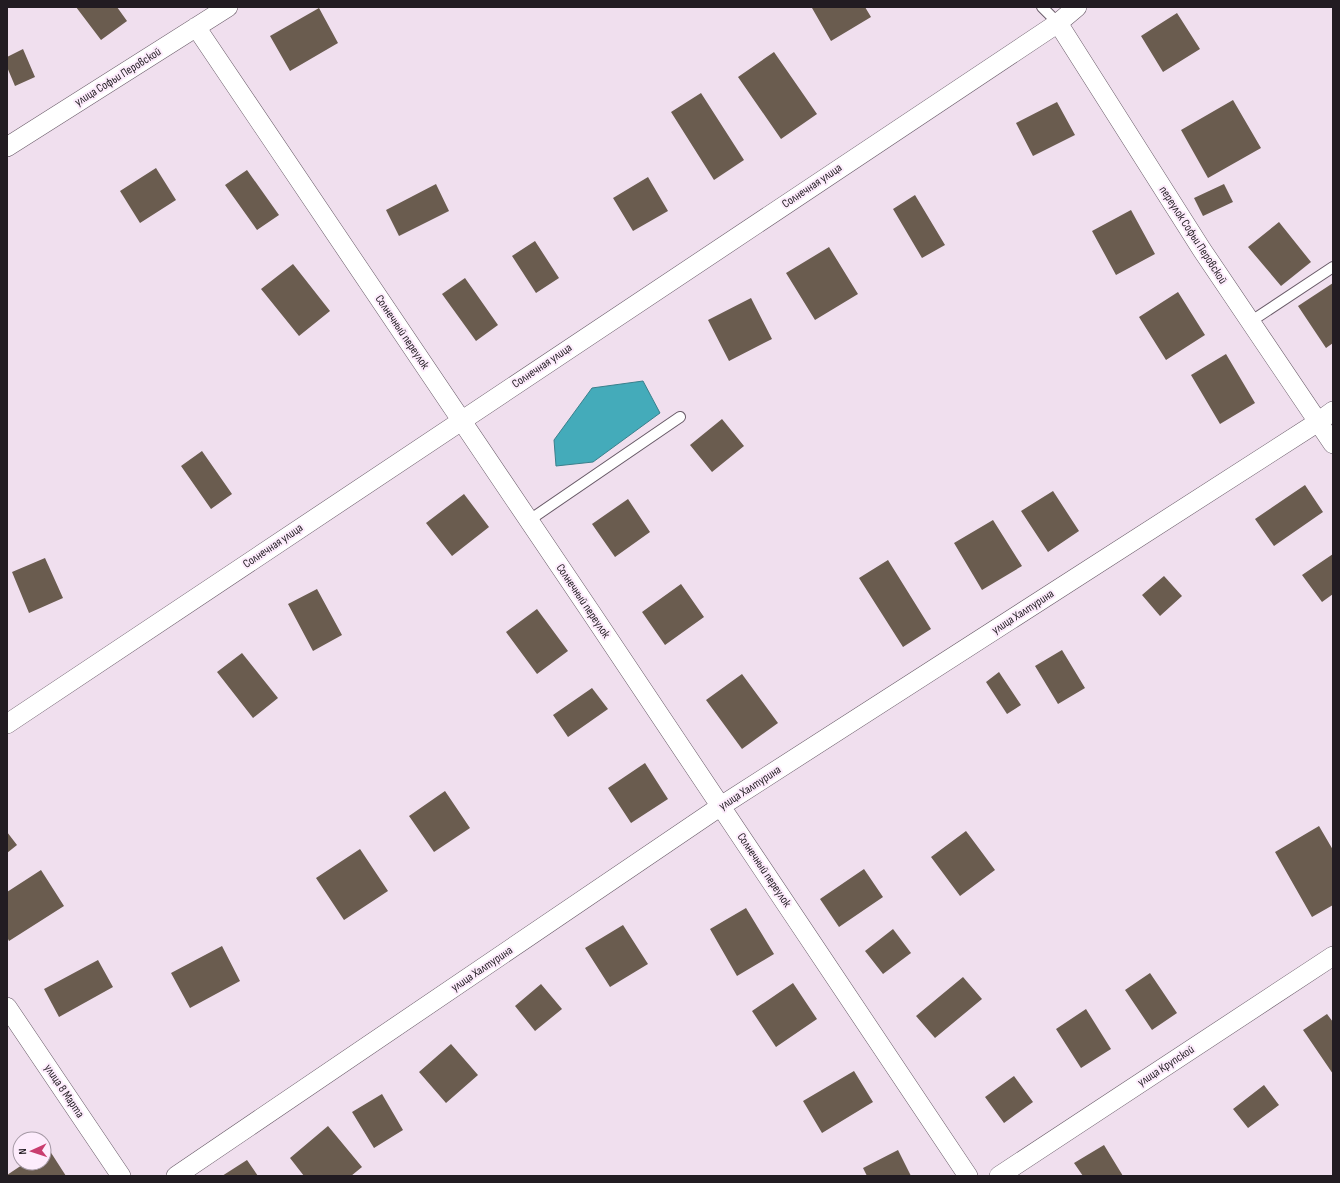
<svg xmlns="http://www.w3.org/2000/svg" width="1340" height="1183" font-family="'Sofia Sans Condensed',sans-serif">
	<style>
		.water { fill: #44abba; stroke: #3a808c }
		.building { fill: #6a5c4f }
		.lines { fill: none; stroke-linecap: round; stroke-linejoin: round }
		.lane-casing { stroke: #695b68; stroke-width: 12 }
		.street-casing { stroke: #695b68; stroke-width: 20 }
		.lane { stroke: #fff; stroke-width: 10 }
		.street { stroke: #fff; stroke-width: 19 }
		.labels { text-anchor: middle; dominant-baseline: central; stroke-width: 4; stroke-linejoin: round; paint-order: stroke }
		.street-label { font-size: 12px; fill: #221c22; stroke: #fdecfc }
	</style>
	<rect width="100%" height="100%" fill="#f0dfee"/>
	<path class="water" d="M643,381l17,32 -67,49 -37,4 -2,-26 38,-52z"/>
	<path class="building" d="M76,7h41l10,14 -26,19z
		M813,7h52l6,10 -40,24 -19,-33z
		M319,8l19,35 -48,28 -20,-35z
		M1177,13l23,36 -37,23 -22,-36z
		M23,49l12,28 -20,9 -8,-19v-10z
		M774,52l43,62 -36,25 -43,-62z
		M701,93l43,67 -30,20 -43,-68z
		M1233,100l28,48 -53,30 -27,-48z
		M1057,102l18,33 -42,21 -17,-33z
		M156,168l20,32 -36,23 -20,-32z
		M247,170l32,45 -22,15 -32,-45z
		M648,177l20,34 -35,20 -20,-33z
		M436,184l13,27 -50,25 -13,-26z
		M1224,184l9,18 -30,14 -9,-18z
		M915,195l30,50 -23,13 -29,-49z
		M1131,210l24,44 -39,21 -24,-44z
		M1279,222l32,40 -30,24 -33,-39z
		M535,241l24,37 -23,15 -24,-37z
		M829,247l29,47 -43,26 -29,-47z
		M293,264l37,47 -31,25 -38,-47z
		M465,278l33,47 -22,16 -34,-47z
		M1333,283v60l-7,5 -28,-42z
		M1178,292l27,43 -39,25 -27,-43z
		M751,298l21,41 -43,22 -21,-41z
		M1226,354l29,49 -35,21 -29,-49z
		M722,419l22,27 -32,26 -22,-27z
		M202,451l30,43 -21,15 -30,-43z
		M1305,485l18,27 -49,34 -19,-27z
		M1053,491l26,40 -31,21 -27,-41z
		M464,494l25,33 -37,29 -26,-33z
		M628,499l22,33 -35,25 -23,-33z
		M993,520l29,46 -40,24 -28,-47z
		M1333,554v40l-11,8 -20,-27z
		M45,558l18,40 -34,15 -17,-41z
		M888,560l43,69 -28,18 -44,-69z
		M1164,576l18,20 -22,20 -18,-21z
		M681,584l23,33 -39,28 -23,-33z
		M317,589l25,46 -29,16 -25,-47z
		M537,609l31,42 -31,23 -31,-42z
		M1062,650l23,38 -27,16 -23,-38z
		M242,653l36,45 -25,20 -36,-46z
		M999,672l22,33 -14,9 -21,-32z
		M742,674l36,49 -36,26 -36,-49z
		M592,688l16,21 -40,28 -15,-22z
		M645,763l23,36 -37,24 -23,-35z
		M445,791l25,37 -36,24 -25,-36z
		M1319,826l14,24v55l-21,12 -37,-65z
		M966,831l29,39 -35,26 -29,-39z
		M7,832l10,13 -10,8z
		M360,849l28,42 -44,29 -28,-42z
		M864,869l19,28 -44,30 -19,-28z
		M41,870l23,36 -55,35 -2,-4v-45z
		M746,908l28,46 -37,22 -27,-47z
		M623,925l25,39 -38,23 -25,-39z
		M893,929l18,24 -28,21 -18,-23z
		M222,946l18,35 -50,27 -19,-35z
		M98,960l15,27 -54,30 -15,-28z
		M1150,973l27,40 -25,17 -27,-40z
		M963,977l19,22 -47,39 -19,-22z
		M793,983l24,36 -41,28 -24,-36z
		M541,984l21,25 -27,22 -20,-25z
		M1086,1009l25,40 -30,19 -25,-39z
		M1327,1014l6,8v52l-30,-44z
		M451,1044l27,31 -32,28 -27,-31z
		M854,1071l19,31 -51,31 -19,-32z
		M1014,1076l19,26 -29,21 -19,-26z
		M1264,1085l15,20 -31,23 -15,-19z
		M382,1094l21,36 -29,18 -22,-36z
		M328,1126l34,41 -11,9h-47l-14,-18z
		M1104,1145l19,31h-40l-9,-13z
		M48,1148l18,28h-58l-1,-1 18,-12h19v-12z
		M898,1150l13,26h-44l-4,-8z
		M247,1160l11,16h-36z"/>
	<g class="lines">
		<defs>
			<path id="lane" d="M1042,7l16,16
				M1250,322l83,-55
				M528,521l152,-104"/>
			<path id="street" d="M1058,23l144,227 131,194
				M196,27c259,382 516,765 772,1149
				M7,147l221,-140
				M7,724l1051,-701 19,-16
				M7,1007l114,169
				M176,1176l545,-370 597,-384 15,-11
				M999,1176l334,-220"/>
		</defs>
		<use href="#lane" class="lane-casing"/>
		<use href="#street" class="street-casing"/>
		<use href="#lane" class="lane"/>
		<use href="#street" class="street"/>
	</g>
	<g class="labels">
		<g class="street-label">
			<text transform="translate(118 77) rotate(-32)">улица Софьи Перовской</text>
			<text transform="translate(812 186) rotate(-34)">Солнечная улица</text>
			<text transform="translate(1193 235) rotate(57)">переулок Софьи Перовской</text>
			<text transform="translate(402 332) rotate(56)">Солнечный переулок</text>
			<text transform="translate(542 366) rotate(-34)">Солнечная улица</text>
			<text transform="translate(273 546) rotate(-34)">Солнечная улица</text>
			<text transform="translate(583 601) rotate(56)">Солнечный переулок</text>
			<text transform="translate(1023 612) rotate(-33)">улица Халтурина</text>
			<text transform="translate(750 788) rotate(-33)">улица Халтурина</text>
			<text transform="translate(764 870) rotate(56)">Солнечный переулок</text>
			<text transform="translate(482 969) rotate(-34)">улица Халтурина</text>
			<text transform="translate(1166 1066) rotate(-33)">улица Крупской</text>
			<text transform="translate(64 1091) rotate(56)">улица 8 Марта</text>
		</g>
	</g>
	<rect width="1340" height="1183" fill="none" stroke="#221c22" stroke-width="16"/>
	<g transform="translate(32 1151) rotate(267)"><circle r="19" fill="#fdecfc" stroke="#a599a5"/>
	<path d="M0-3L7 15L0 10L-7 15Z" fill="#c93d6f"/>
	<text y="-6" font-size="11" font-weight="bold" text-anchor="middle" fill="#221c22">N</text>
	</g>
</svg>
